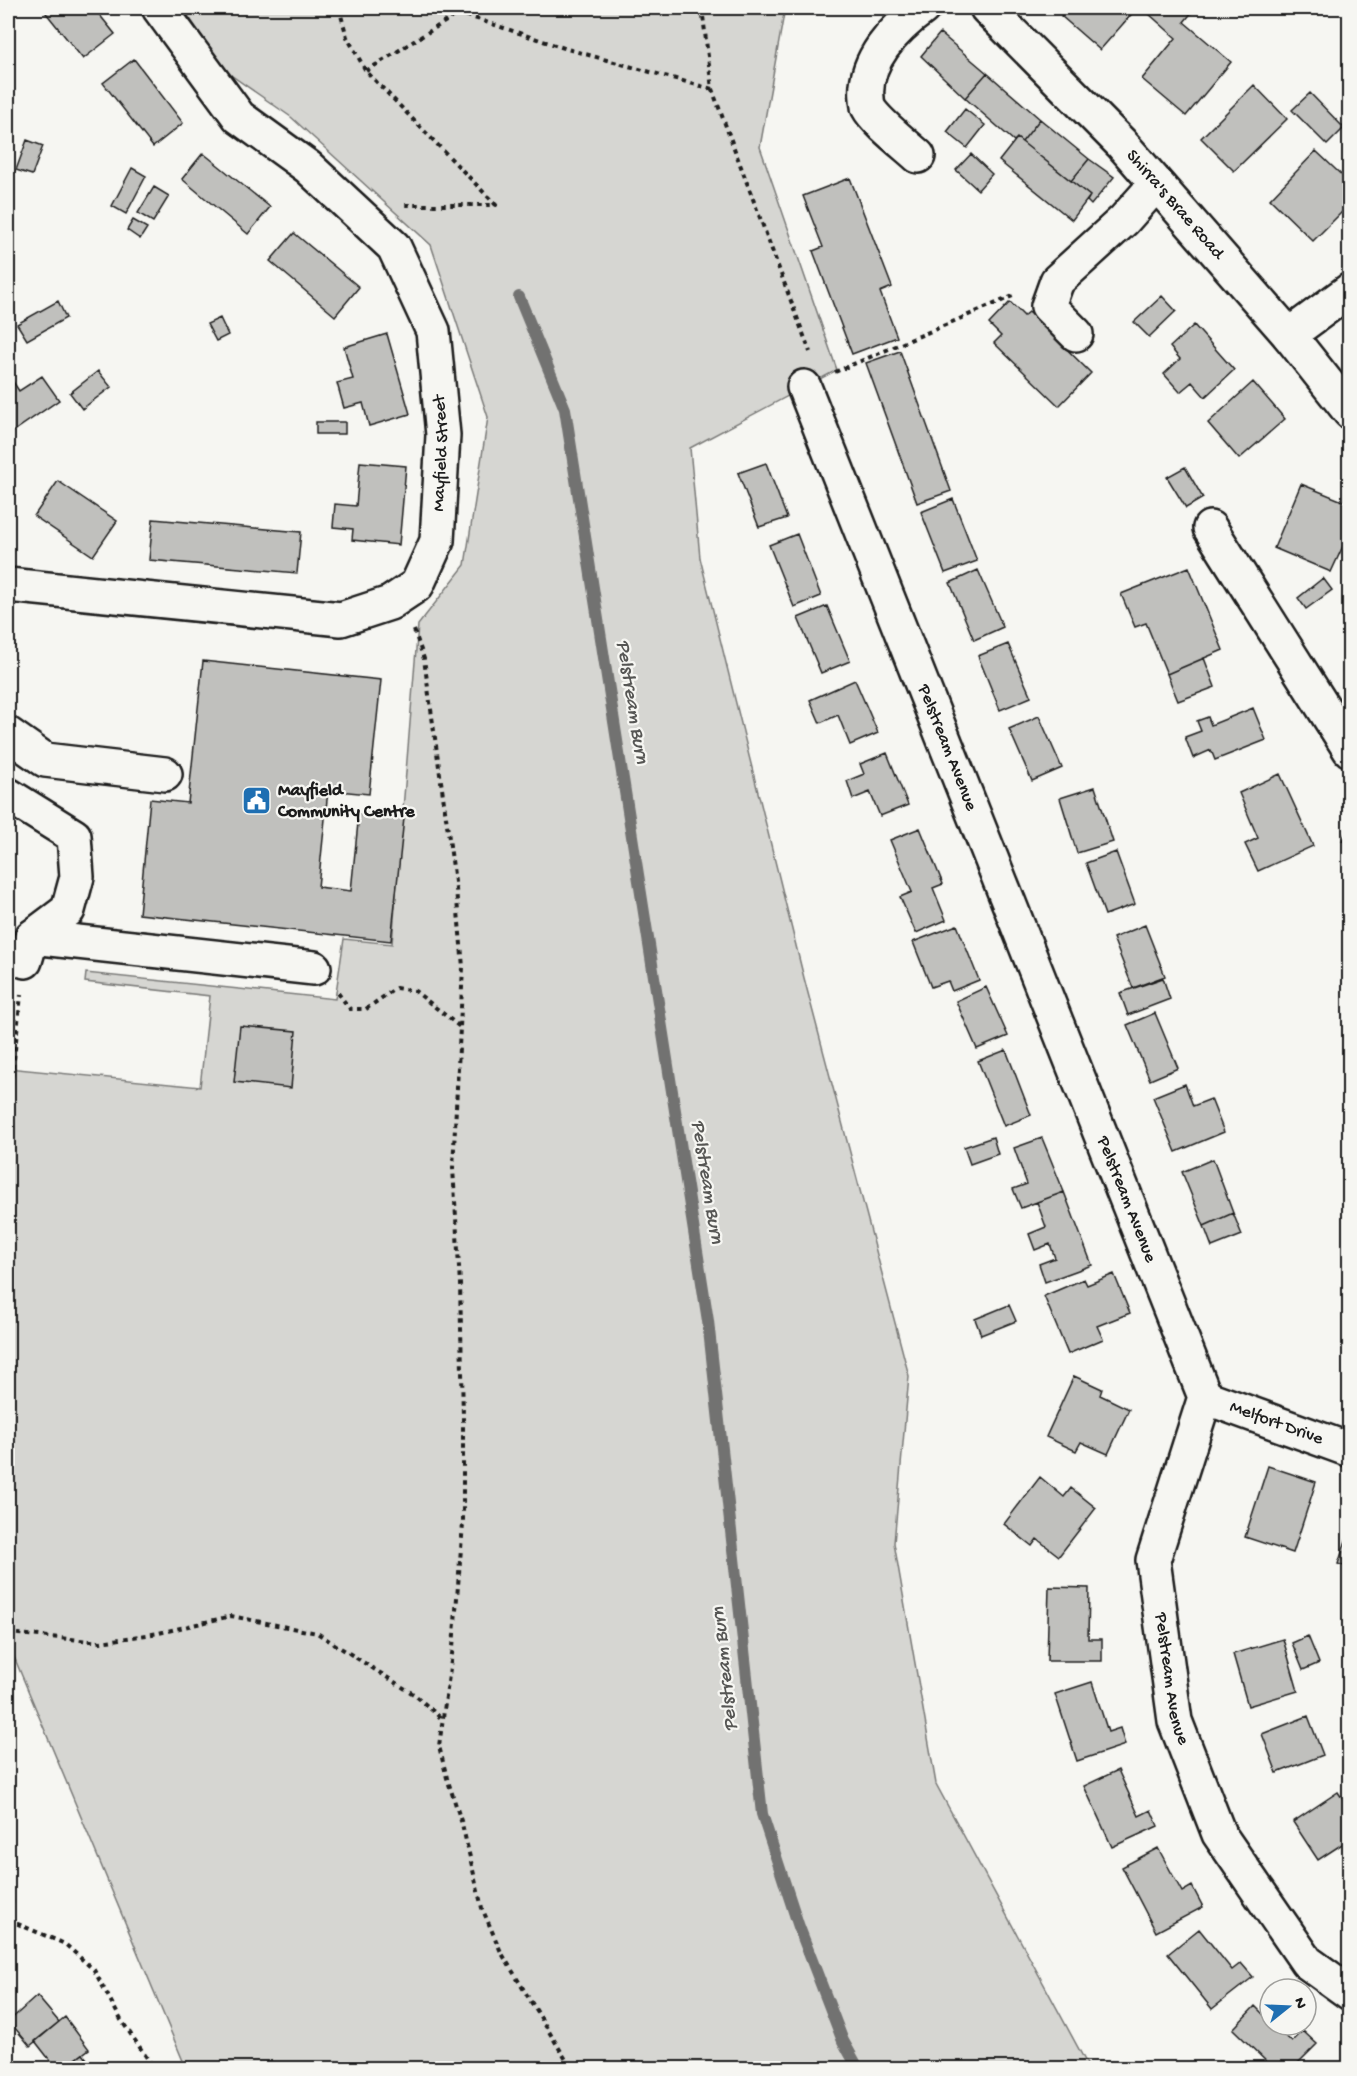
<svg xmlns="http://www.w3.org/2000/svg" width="1357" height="2076" font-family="'Gochi Hand',sans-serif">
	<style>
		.green { fill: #d6d6d2; stroke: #797977; stroke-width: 1.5 }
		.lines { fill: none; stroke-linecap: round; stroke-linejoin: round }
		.stream { stroke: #727271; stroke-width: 12 }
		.building { fill: #c0c0bd; stroke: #1c1c1c; stroke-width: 1.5 }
		.minor-casing { stroke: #1c1c1c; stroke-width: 38 }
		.path { stroke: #1c1c1c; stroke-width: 4; stroke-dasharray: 4.5 4.5; stroke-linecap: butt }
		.minor { stroke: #f6f6f2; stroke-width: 33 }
		.labels { text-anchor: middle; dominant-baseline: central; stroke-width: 4.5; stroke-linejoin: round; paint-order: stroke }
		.street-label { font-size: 18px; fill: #1c1c1c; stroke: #f6f6f2 }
		.poi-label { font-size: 18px; font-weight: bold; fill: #1c1c1c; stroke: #f6f6f2; text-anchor: start }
		.water-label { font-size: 20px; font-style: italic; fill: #565654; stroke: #f6f6f2 }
	</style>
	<rect width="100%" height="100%" fill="#f6f6f2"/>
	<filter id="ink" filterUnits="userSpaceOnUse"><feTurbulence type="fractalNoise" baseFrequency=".0167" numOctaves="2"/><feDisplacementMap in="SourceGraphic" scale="12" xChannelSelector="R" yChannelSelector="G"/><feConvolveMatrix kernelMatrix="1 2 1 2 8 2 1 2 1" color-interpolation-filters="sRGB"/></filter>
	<g filter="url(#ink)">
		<path class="green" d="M183,8h602l-25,139 77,223 -147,78 10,110 104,420 105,398 -15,167 42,241 153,284h-903l-174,-416h-4v-584l192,19 10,-91 -125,-14 1,-9 249,26 9,-60 48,5 26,-319 47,-60 23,-148 -57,-172 -140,-128 -66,-46z"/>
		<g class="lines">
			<path class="stream" d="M519,297l46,112 143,912 54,493 37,113 44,114 15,27"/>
		</g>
		<path class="building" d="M42,8h52l21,26 -32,25z
			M1069,8h68l-37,42 -39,-34z
			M1153,8h35l5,3 -9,11 47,40 -45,54 -44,-37 34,-41 -28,-25z
			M940,33l47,40 -22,25 -44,-42z
			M134,59l49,64 -30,24 -50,-64z
			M987,73l53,46 -18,23 -5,-4 -3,3 -49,-43z
			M1254,85l33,34 -53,52 -33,-33z
			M1310,93l34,35 -17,17 -35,-35z
			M965,109l20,16 -18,23 -20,-16z
			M1040,119l49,40 -18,22 -49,-39z
			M1017,138l73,58 -18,24 -73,-59z
			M27,140l16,6 -11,29 -16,-5z
			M1316,151l34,32v21l-37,37 -43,-42z
			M203,153l67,54 -22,27 -66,-55z
			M971,154l21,20 -14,16 -22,-20z
			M1089,159l25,18 -23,28 -4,-4 3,-5 -19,-15z
			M132,168l14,8 -20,38 -14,-8z
			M850,178l42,109 -12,5 17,45 -45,17 -39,-103 10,-4 -20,-51z
			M154,187l15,9 -16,26 -15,-9z
			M133,220l14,8 -7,11 -13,-9z
			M294,233l65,54 -24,29 -65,-55z
			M1162,296l14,15 -27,26 -15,-15z
			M58,301l8,17 -39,22 -10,-16z
			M1010,302l14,14 5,-4 62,61 -32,33 -65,-63 7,-7 -12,-12z
			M220,318l8,17 -12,6 -9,-17z
			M1194,325l40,45 -29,27 -13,-15 -12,10 -16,-18 16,-15 -10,-12z
			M387,334l23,80 -41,12 -6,-23 -19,5 -7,-25 16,-4 -9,-32z
			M900,351l51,140 -34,12 -51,-140z
			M98,371l13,16 -29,22 -12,-16z
			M8,374l11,17 23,-15 17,24 -51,35z
			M1253,382l32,37 -46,40 -31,-36z
			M316,422h29v12h-29z
			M360,462l46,4 -7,79 -47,-5 1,-11 -20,-2 2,-23 21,2z
			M766,463l21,55 -28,9 -21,-54z
			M1185,467l18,31 -17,10 -19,-31z
			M58,481l59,40 -24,35 -59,-40z
			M1301,484l49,20v27l-19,41 -57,-24z
			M953,499l24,62 -32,12 -24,-61z
			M153,519l148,13 -4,41 -148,-13z
			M797,534l24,62 -27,11 -25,-62z
			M1189,567l34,83 -56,24 -21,-51 -11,4 -14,-33z
			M978,570l25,57 -29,13 -24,-57z
			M1323,578l9,12 -26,19 -8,-11z
			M827,606l23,55 -29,12 -23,-55z
			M1008,644l23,53 -31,13 -22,-54z
			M1204,658l11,29 -37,14 -11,-27z
			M203,661l178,19 -12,114 -41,-4 -10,97 33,4 8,-78 45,5 -13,123 -252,-27 11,-115 38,4z
			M855,680l23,53 -28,12 -12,-30 -18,8 -10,-23z
			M1253,708l13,32 -51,20 -4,-10 -18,8 -8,-21 16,-6 -4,-10 11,-4 3,8z
			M1039,716l23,52 -30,13 -23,-52z
			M887,753l21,52 -28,11 -10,-24 -17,7 -6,-18 17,-7 -4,-10z
			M1280,774l33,72 -55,25 -13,-27 13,-6 -19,-45z
			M1095,787l18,55 -36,11 -17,-55z
			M1350,822v22l-8,-3z
			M920,828l23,56 -10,4 13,32 -30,13 -16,-36 12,-5 -22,-52z
			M1116,852l19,52 -30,11 -19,-52z
			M957,925l22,55 -27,11 -4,-10 -17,6 -18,-45z
			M1145,925l20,51 -32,12 -20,-50z
			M1163,978l7,21 -42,16 -8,-22z
			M986,987l22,49 -31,13 -21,-48z
			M1155,1013l23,55 -28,12 -23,-55z
			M240,1026l56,5 -5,57 -57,-6z
			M1006,1050l25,65 -27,11 -26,-65z
			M1185,1084l8,22 18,-7 13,33 -48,20 -23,-55z
			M993,1137l5,17 -28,10 -6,-17z
			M1042,1138l22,54 -43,16 -8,-19 14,-5 -13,-36z
			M1213,1159l20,54 -29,13 -22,-54z
			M1064,1192l28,73 -47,17 -6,-18 16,-6 -5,-14 -15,6 -6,-16 17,-7 -9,-25z
			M1233,1213l9,22 -30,12 -8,-21z
			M1114,1274l16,39 -33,13 6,13 -35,15 -24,-58 40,-17 3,6z
			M1009,1305l7,16 -35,14 -6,-16z
			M1074,1376l28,13 -2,6 29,14 -21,45 -27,-12 -5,9 -30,-14z
			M1268,1466l48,16 -23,71 -48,-16z
			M1040,1477l24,20 7,-9 25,20 -37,48 -22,-17 -5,7 -28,-22z
			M1350,1529v39l-12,-4z
			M1049,1587l40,1 -1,51h14v22h-55z
			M1308,1636l11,27 -16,7 -11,-27z
			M1283,1639l15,52 -50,15 -15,-52z
			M1092,1682l16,50 12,-4 5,17 -48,16 -22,-67z
			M1308,1716l15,39 -46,18 -15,-39z
			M1118,1770l21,46 12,-6 7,16 -46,21 -28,-61z
			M1338,1792l12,18v29l-32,21 -25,-38z
			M1158,1848l24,44 10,-6 11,21 -47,25 -34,-65z
			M8,1877l5,25 -5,1z
			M1350,1891v16l-8,-9z
			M1199,1929l33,41 9,-7 12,14 -41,32 -44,-55z
			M37,1996l22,26 -29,24 -21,-25z
			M1255,2006l15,15v4h4l18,17 11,-11 14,13 -24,24h-20l-40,-39z
			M65,2017l24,32 -25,19h-8l-21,-27z
			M83,2054l11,14h-30z
			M1330,2062l9,6h-14z"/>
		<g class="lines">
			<defs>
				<g id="minor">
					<path id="s1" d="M987,8l134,135 168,192 61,77"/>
					<path d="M918,156c-12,-11 -43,-35 -50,-49 0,-1 -1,-7 -1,-9 -4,-37 28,-70 56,-90"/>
					<path d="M1076,334l-28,-28 9,-25 67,-61 32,-36"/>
					<path d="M1289,335l61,-45"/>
					<path id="s2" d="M804,387l401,1010 -52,163 22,161 44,113 88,128 43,31"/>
					<path d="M1210,528l140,222"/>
					<path id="s3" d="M8,585l333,34 49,-16 27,-18 20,-44 6,-106 -10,-104 -39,-84 -86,-80 -69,-50 -80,-109"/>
					<path d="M8,734l37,26 120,14"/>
					<path d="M8,795l66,41 3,41 -9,33 -36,27 -7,24"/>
					<path d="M32,937l282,31"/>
					<path id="s4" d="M1205,1397l145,53"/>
				</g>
			</defs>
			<use href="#minor" class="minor-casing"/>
			<path class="path" d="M339,8l8,29 19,34 130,134h-91
				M450,8l9,5 108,36 145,40
				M702,8l10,81 98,263
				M366,71l93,-58 13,-5
				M835,372l178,-76
				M414,630l10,29 32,230 7,78 -10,201 7,116 3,132v108l-10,123 -14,99 8,32 15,46 20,84 19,44 70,116
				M338,993l12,16h16l30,-21 19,3 45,36
				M8,1113l13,-118
				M8,1633l93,9 58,-9 72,-17 86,17 98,62 27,24
				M8,1923l10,1 47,20 29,26 27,50 33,48"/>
			<use href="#minor" class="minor"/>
		</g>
	</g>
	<defs>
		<symbol id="civic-square" viewBox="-11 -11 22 22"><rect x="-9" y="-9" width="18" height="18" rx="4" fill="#1f6fb2" stroke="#f6f6f2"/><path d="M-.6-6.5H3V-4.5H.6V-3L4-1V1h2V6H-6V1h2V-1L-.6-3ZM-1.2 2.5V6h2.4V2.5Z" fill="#fff"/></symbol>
	</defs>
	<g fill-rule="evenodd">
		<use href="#civic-square" x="240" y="784" width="33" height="33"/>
	</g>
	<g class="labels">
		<g class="street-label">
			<text stroke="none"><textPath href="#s1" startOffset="272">Shirra's Brae Road</textPath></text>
			<text stroke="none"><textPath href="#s3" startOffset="555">Mayfield Street</textPath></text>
			<text stroke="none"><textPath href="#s2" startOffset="388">Pelstream Avenue</textPath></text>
			<text stroke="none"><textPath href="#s2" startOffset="874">Pelstream Avenue</textPath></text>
			<text stroke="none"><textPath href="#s4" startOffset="76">Melfort Drive</textPath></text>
			<text stroke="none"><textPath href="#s2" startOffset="1378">Pelstream Avenue</textPath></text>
		</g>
		<g class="poi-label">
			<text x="278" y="791">Mayfield<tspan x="278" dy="21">Community Centre</tspan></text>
		</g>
		<g class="water-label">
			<text transform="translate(631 702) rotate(81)">Pelstream Burn</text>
			<text transform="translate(706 1182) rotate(81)">Pelstream Burn</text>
			<text transform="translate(726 1669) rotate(-96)">Pelstream Burn</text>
		</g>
	</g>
	<rect width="1357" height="2076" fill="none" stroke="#f6f6f2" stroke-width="30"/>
	<rect x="15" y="15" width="1327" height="2046" fill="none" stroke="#1c1c1c" stroke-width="2" filter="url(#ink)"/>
	<g transform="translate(1288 2007) rotate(72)"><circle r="28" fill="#f6f6f2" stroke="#9f9f9c" stroke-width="1.5"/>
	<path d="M0-4.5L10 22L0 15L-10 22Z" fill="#1f6fb2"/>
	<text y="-9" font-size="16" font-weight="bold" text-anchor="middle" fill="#1c1c1c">N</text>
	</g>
</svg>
